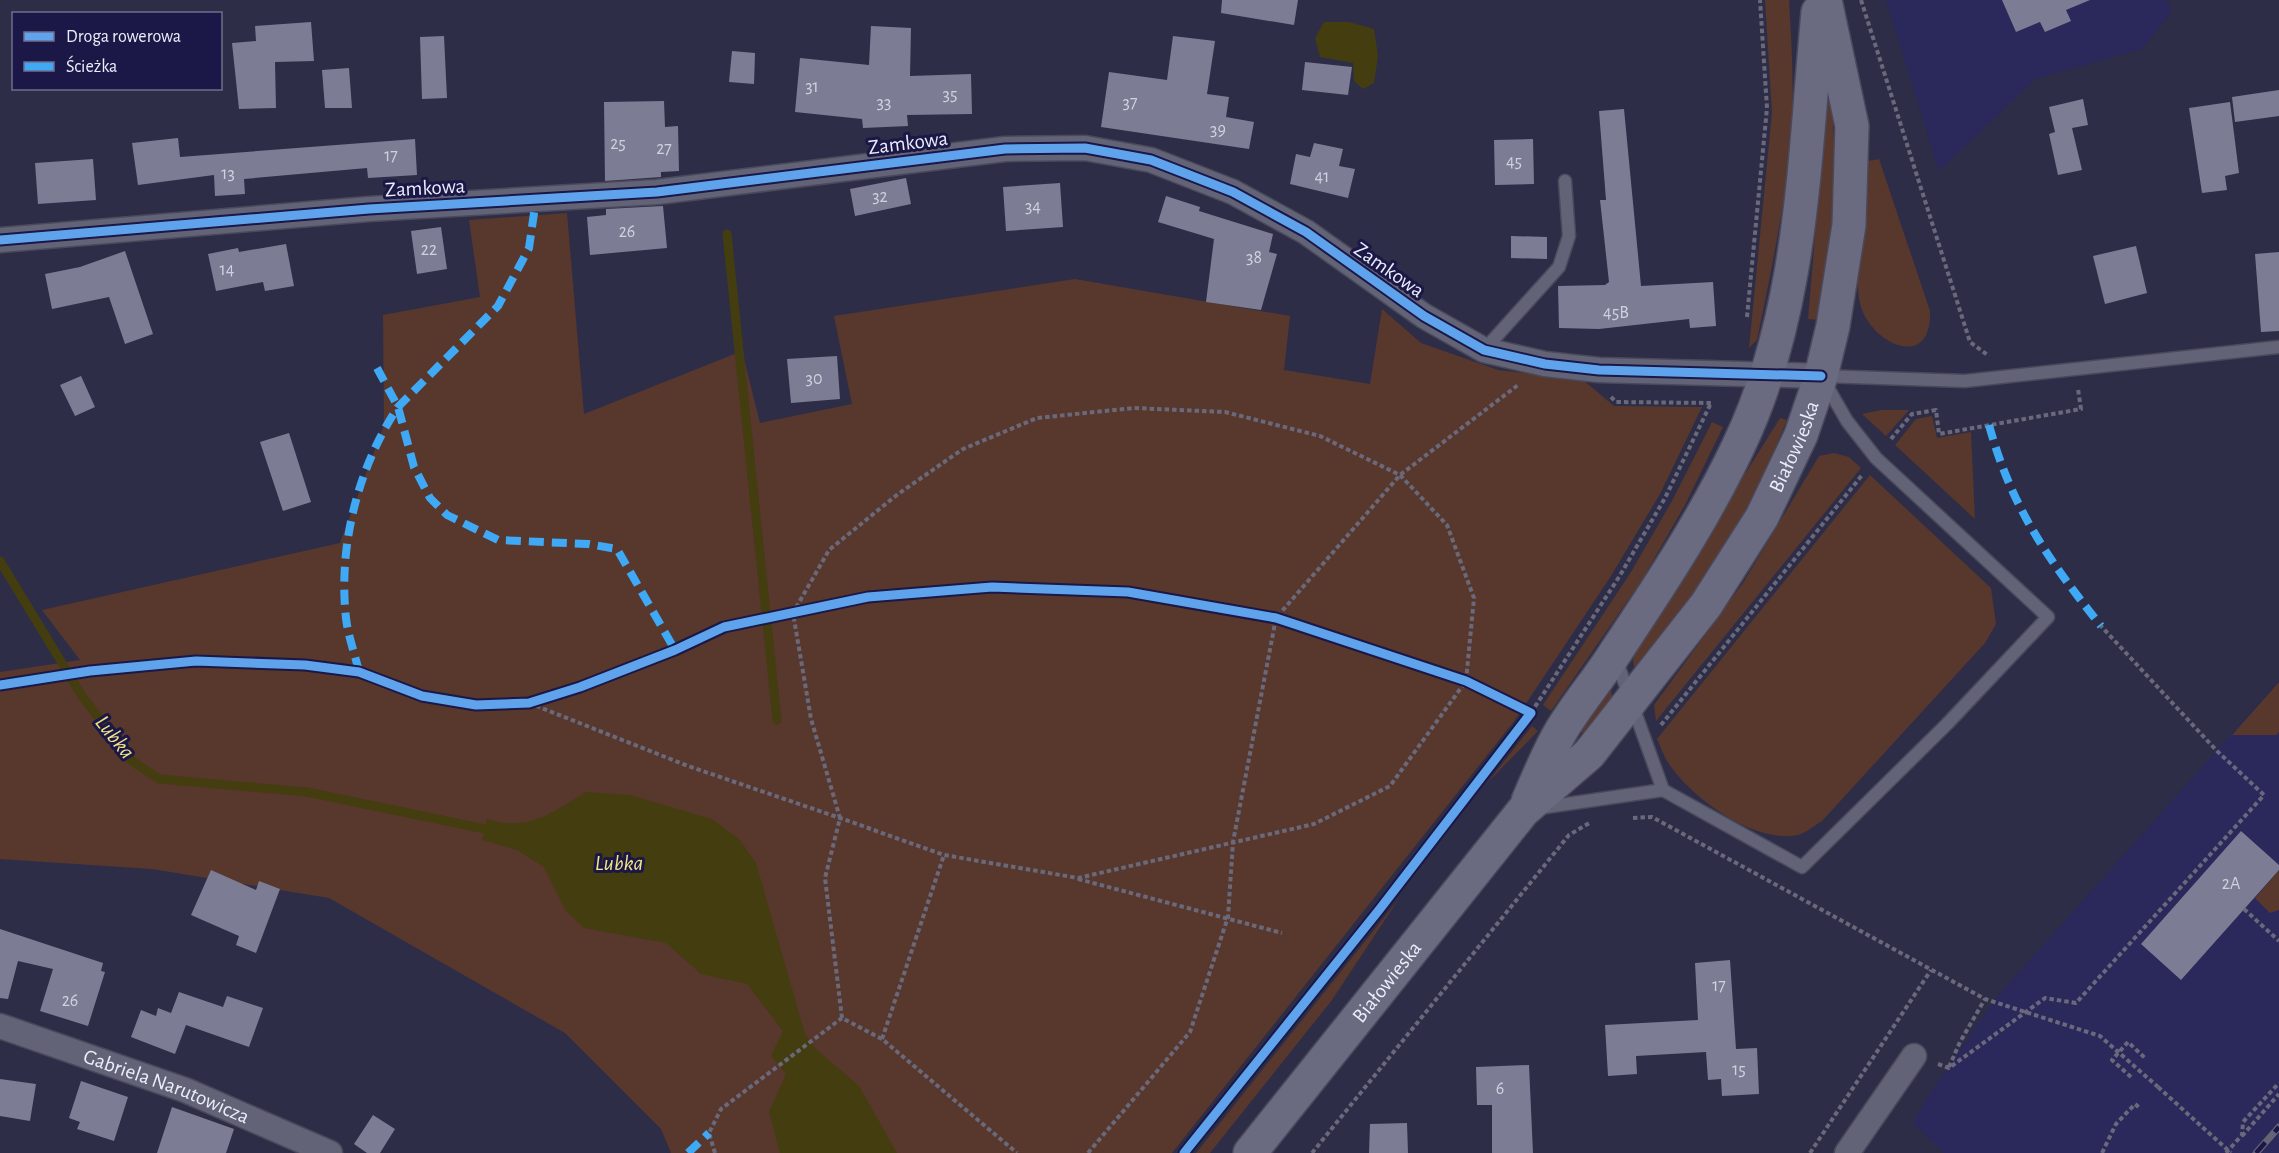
<svg xmlns="http://www.w3.org/2000/svg" width="2279" height="1153" font-family="'Alegreya Sans',sans-serif">
	<style>
		.built { fill: #2b285b }
		.green { fill: #58372d }
		.water { fill: #443d0f }
		.lines { fill: none; stroke-linecap: round; stroke-linejoin: round }
		.stream { stroke: #443d0f; stroke-width: 9 }
		.building { fill: #7c7d94 }
		.service-casing { stroke: #4a495c; stroke-width: 15 }
		.minor-casing { stroke: #4a495c; stroke-width: 27 }
		.secondary-casing { stroke: #4a495c; stroke-width: 36 }
		.path { stroke: #6a697b; stroke-width: 4; stroke-dasharray: 4.5 3; stroke-linecap: butt }
		.service { stroke: #636377; stroke-width: 12 }
		.minor { stroke: #636377; stroke-width: 24 }
		.secondary { stroke: #6a6b80; stroke-width: 33 }
		.rail-casing { stroke: #656477; stroke-width: 7 }
		.rail { stroke: #1b1746; stroke-width: 4.5; stroke-dasharray: 14; stroke-linecap: butt }
		.path-bridge { stroke: #6a697b; stroke-width: 4; stroke-dasharray: 4.5 3; stroke-linecap: butt }
		.quiet { stroke: #3fa9f5; stroke-width: 8; stroke-dasharray: 15 8; stroke-linecap: butt }
		.cycleway-casing { stroke: #1b1746; stroke-width: 13 }
		.cycleway { stroke: #60a3ed; stroke-width: 9 }
		.labels { text-anchor: middle; dominant-baseline: central; stroke-width: 6; stroke-linejoin: round; paint-order: stroke }
		.number-label { font-size: 18px; fill: #d0d1e0 }
		.street-label { font-size: 21px; fill: #ecedfa; stroke: #1b1746 }
		.water-label { font-size: 22px; font-style: italic; fill: #f3e687; stroke: #1b1746 }
	</style>
	<rect width="100%" height="100%" fill="#2e2d47"/>
	<path class="built" d="M1886,0h281l5,11 -30,38 -107,30 -96,92z
		M2279,681v472h-335l-31,-30 16,-28 68,-98z"/>
	<path class="green" d="M1765,0h24c3,50 6,101 1,151 -7,64 -20,126 -33,189l-8,8 23,-235z
		M1830,60l5,105 -5,74 -12,81 -10,-1z
		M1879,159l51,152c2,60 -57,34 -69,-4 -8,-27 1,-55 3,-82 2,-21 3,-43 4,-64z
		M567,213l17,201 158,-63 18,72 92,-19 -18,-88 241,-37 215,37 -6,54 86,14 12,-75 39,34 77,27 85,10 31,26 88,1 -42,87 -49,82 -96,144 -343,433h-501l-10,-24 -96,-96 -236,-135 -177,-29 -152,-10v-187l80,-12 -38,-50 298,-67 44,-118 -1,-110 97,-18 -11,-77z
		M1881,410h28l-23,26 -24,-22z
		M1932,416l5,22 34,-6 4,87 -80,-74 21,-26z
		M1780,418l7,2 -27,64 -39,69 -85,121 -3,-13 2,-11z
		M1712,422l11,5 -38,78 -43,75 -91,131 -8,-6 88,-133 41,-71z
		M1834,453l15,4 12,11 -205,253 -2,-16 89,-122 76,-127z
		M1870,475l121,113 5,36 -11,19 -163,178c-7,4 -16,12 -24,14 -44,9 -105,-36 -129,-71 -5,-7 -8,-17 -12,-25z
		M2279,682v50l-2,3h-45z
		M1610,685l3,16 -28,33 -7,-3z
		M1532,726l6,5 -51,52z
		M2279,870v40l-9,3 -15,-15z
		M1398,900l-66,100 -122,153h-14z"/>
	<path class="water" d="M1324,22h25l25,7 4,27 -4,27 -11,6 -9,-8 -1,-18 -33,-6 -5,-19z
		M586,792l44,3 82,24 27,20 17,24 49,171 12,16 42,36 38,67h-117l-11,-41 17,-38 -15,-18 12,-25 -36,-47 -46,-10 -35,-31 -82,-15 -18,-17 -22,-44 -27,-17 -35,-10 5,-21c42,13 64,-6 99,-27z"/>
	<g class="lines">
		<path class="stream" d="M727,234l50,486
			M0,561l82,135 50,65 27,18 148,13 178,37"/>
	</g>
	<path class="building" d="M1222,0h76l-4,25 -73,-12z
		M2002,0h88l-24,10 5,11 -26,11 -5,-10 -24,10z
		M311,22l3,39 -39,1 1,46 -37,1 -7,-66 24,-2 -1,-15z
		M871,26l40,2 -1,48 61,-2 1,40 -65,1 1,11 -45,2 -1,-9 -67,-7 5,-54 69,7z
		M444,36l3,62 -25,1 -2,-62z
		M1173,36l42,5 -8,53 22,3 -3,20 28,5 -5,27 -148,-22 8,-55 58,8z
		M732,51l23,2 -1,31 -25,-2z
		M1305,62l47,5 -4,28 -46,-5z
		M349,68l3,40h-27l-3,-38z
		M2279,90v26l-44,6 -3,-25z
		M2083,99l5,26 -16,3 10,42 -24,5 -9,-41 6,-2 -6,-25z
		M664,101l1,26 13,-1 1,45 -18,1v5l-56,4 -1,-79z
		M2230,102l9,71 -14,3 2,14 -25,3 -13,-85z
		M1624,109l17,177 72,-4 3,44 -26,2 -1,-9 -90,10 -40,-1 -1,-42 47,-1 4,-3 -9,-82h6l-7,-89z
		M178,138l2,19 235,-18 2,36 -49,3 -1,-10 -123,11 1,15 -30,2 -1,-21 -76,10 -6,-42z
		M1533,139l1,45 -39,1 -1,-45z
		M1314,143l29,6 -4,17 16,3 -7,29 -58,-14 6,-30 14,3z
		M93,159l3,41 -58,4 -3,-41z
		M906,178l5,26 -56,12 -5,-27z
		M1060,183l3,44 -57,4 -3,-44z
		M1166,196l34,11 -1,4 74,23 -4,18 8,2 -16,56 -55,-8 8,-63 -56,-17z
		M663,206l4,42 -77,7 -3,-38 19,-2v-6z
		M441,227l6,42 -30,5 -6,-43z
		M1511,236l36,1v22l-36,-1z
		M286,244l8,42 -29,5 -2,-9 -47,9 -8,-37 30,-6 1,4z
		M2136,246l11,47 -42,11 -12,-48z
		M125,251l28,83 -28,10 -16,-47 -57,12 -7,-35 35,-7z
		M2279,252v79l-18,1 -6,-78z
		M837,356l3,43 -49,4 -4,-44z
		M81,376l14,31 -20,9 -15,-31z
		M289,433l22,69 -28,9 -23,-69z
		M2241,831l38,34v5l-98,110 -40,-36z
		M211,870l45,20 3,-9 21,8 -24,64 -20,-8 3,-9 -48,-21z
		M0,929l103,34 -2,8 4,1 -17,54 -48,-15 13,-42 -35,-8 -10,38 -8,-1z
		M1730,960l6,89 21,-1 2,46 -37,2 -1,-17 -13,1 -2,-28 -70,4 1,18 -29,2 -3,-51 93,-5 -3,-57z
		M179,992l44,15 4,-11 36,12 -14,39 -63,-22 -11,29 -44,-17 10,-27 15,6 2,-8 13,5z
		M1529,1065l4,88h-41v-48h-15l-1,-38z
		M0,1079l36,5 -6,37 -30,-5z
		M81,1081l47,16 -14,44 -37,-12 3,-7 -11,-4z
		M172,1107l62,22 -8,24h-69z
		M373,1115l22,14 -15,24h-13l-13,-9z
		M1407,1123l1,30h-39l1,-29z"/>
	<g class="lines">
		<defs>
			<path id="service" d="M1484,350l75,-83 10,-31 -4,-55
				M1822,376l143,5 314,-34
				M1616,659l47,131
				M1539,808l124,-18 139,77 146,-144 100,-106 -172,-159 -29,-37 -23,-40"/>
			<g id="minor">
				<path d="M0,240l369,-31 288,-17 348,-43 80,-1 66,12 82,32 73,40 118,84 60,34 61,14 54,6 222,6"/>
				<path id="s1" d="M0,1026l185,64 145,63"/>
				<path d="M1847,1153l67,-97"/>
			</g>
			<g id="secondary">
				<path d="M1528,801c10,-23 20,-48 33,-70 16,-27 37,-51 54,-78 44,-66 89,-134 123,-206 65,-135 66,-289 80,-435"/>
				<path id="s2" d="M1250,1153l273,-342 66,-57 117,-149 56,-88 39,-82 20,-59 12,-50 16,-101 3,-99 -27,-126"/>
			</g>
		</defs>
		<use href="#service" class="service-casing"/>
		<use href="#minor" class="minor-casing"/>
		<use href="#secondary" class="secondary-casing"/>
		<path class="path" d="M1861,0l109,342 19,14
			M1747,317l20,-209 -7,-108
			M1611,397l5,5 95,1
			M1891,439l21,-25 24,-4 3,24 142,-25 -3,-20
			M529,703l159,63 152,52 104,37 134,23 236,-54 76,-38 76,-105 8,-83 -27,-73 -47,-50 -80,-39 -95,-24 -91,-4 -97,10 -74,31 -65,45 -69,56 -36,63 18,106 29,99 -15,60 17,140 40,21 135,114
			M1531,713l88,-136 46,-79 46,-95
			M1661,725l202,-251
			M1633,818l19,-1 333,182 115,37 58,51
			M1078,879l204,54
			M2244,909l35,32
			M882,1039l62,-184
			M1938,1064l11,4 96,-70 31,5 188,-208 -47,-44 -116,-125
			M1949,1067l11,-25 25,-43
			M2131,1077l-19,-17 16,-18 17,16
			M2242,1136l37,-42
			M715,1153l-6,-20 12,-24 121,-91
			M1088,1153l102,-121 38,-115 5,-75 43,-224 124,-143 118,-90
			M1312,1153l257,-318 22,-13
			M1810,1153l121,-183
			M2102,1153l14,-29 19,-20 6,5
			M2226,1153l16,-18 1,-13 36,-39"/>
		<use href="#service" class="service"/>
		<use href="#minor" class="minor"/>
		<use href="#secondary" class="secondary"/>
		<defs>
			<path id="rail" d="M2256,1153l23,-26"/>
		</defs>
		<use href="#rail" class="rail-casing"/>
		<use href="#rail" class="rail"/>
		<path class="path-bridge" d="M2158,1087l73,66"/>
		<path class="quiet" d="M377,368l21,39 16,60 16,31 17,17 51,25 90,4 29,5 58,101
			M1989,425c23,84 59,134 112,201
			M359,672c-4,-18 -11,-36 -13,-54 -8,-72 12,-151 52,-211l100,-101 31,-58 7,-49
			M688,1153l21,-20"/>
		<defs>
			<path id="cycleway" d="M0,240l369,-31 288,-17 348,-43 80,-1 66,12 82,32 73,40 118,84 60,34 61,14 54,6 222,6
				M0,685l90,-14 106,-10 109,4 54,7 63,24 54,9 53,-2 51,-16 95,-37 49,-23 144,-30 124,-10 136,5 148,26 190,63 65,32 -152,197 -195,243"/>
		</defs>
		<use href="#cycleway" class="cycleway-casing"/>
		<use href="#cycleway" class="cycleway"/>
	</g>
	<g class="labels">
		<g class="number-label">
			<text x="812" y="87">31</text>
			<text x="950" y="95">35</text>
			<text x="884" y="103">33</text>
			<text x="1130" y="103">37</text>
			<text x="1218" y="130">39</text>
			<text x="618" y="144">25</text>
			<text x="664" y="149">27</text>
			<text x="391" y="156">17</text>
			<text x="1514" y="162">45</text>
			<text x="228" y="174">13</text>
			<text x="1322" y="177">41</text>
			<text x="880" y="197">32</text>
			<text x="1033" y="207">34</text>
			<text x="627" y="232">26</text>
			<text x="429" y="250">22</text>
			<text x="1254" y="258">38</text>
			<text x="227" y="270">14</text>
			<text x="1616" y="313">45B</text>
			<text x="814" y="379">30</text>
			<text x="2231" y="884">2A</text>
			<text x="1719" y="986">17</text>
			<text x="70" y="1001">26</text>
			<text x="1739" y="1070">15</text>
			<text x="1500" y="1089">6</text>
		</g>
		<g class="street-label">
			<text transform="translate(908 143) rotate(-7)">Zamkowa</text>
			<text transform="translate(425 188) rotate(-3)">Zamkowa</text>
			<text transform="translate(1389 270) rotate(35)">Zamkowa</text>
			<text stroke="none"><textPath href="#s2" startOffset="896">Białowieska</textPath></text>
			<text stroke="none"><textPath href="#s2" startOffset="219">Białowieska</textPath></text>
			<text stroke="none"><textPath href="#s1" startOffset="177">Gabriela Narutowicza</textPath></text>
		</g>
		<g class="water-label">
			<text transform="translate(115 737) rotate(51)">Lubka</text>
			<text x="619" y="863">Lubka</text>
		</g>
	</g>
	<rect x="12" y="12" width="210" height="78" fill="#1b1746" stroke="#6f6d8e" stroke-width="1.5"/>
	<rect x="24" y="32" width="30" height="9" fill="#60a3ed" stroke="#6f6d8e" stroke-width="1.5"/>
	<text x="66" y="42" font-size="18" fill="#ecedfa">Droga rowerowa</text>
	<rect x="24" y="62" width="30" height="9" fill="#3fa9f5" stroke="#6f6d8e" stroke-width="1.5"/>
	<text x="66" y="72" font-size="18" fill="#ecedfa">Ścieżka</text>
</svg>
